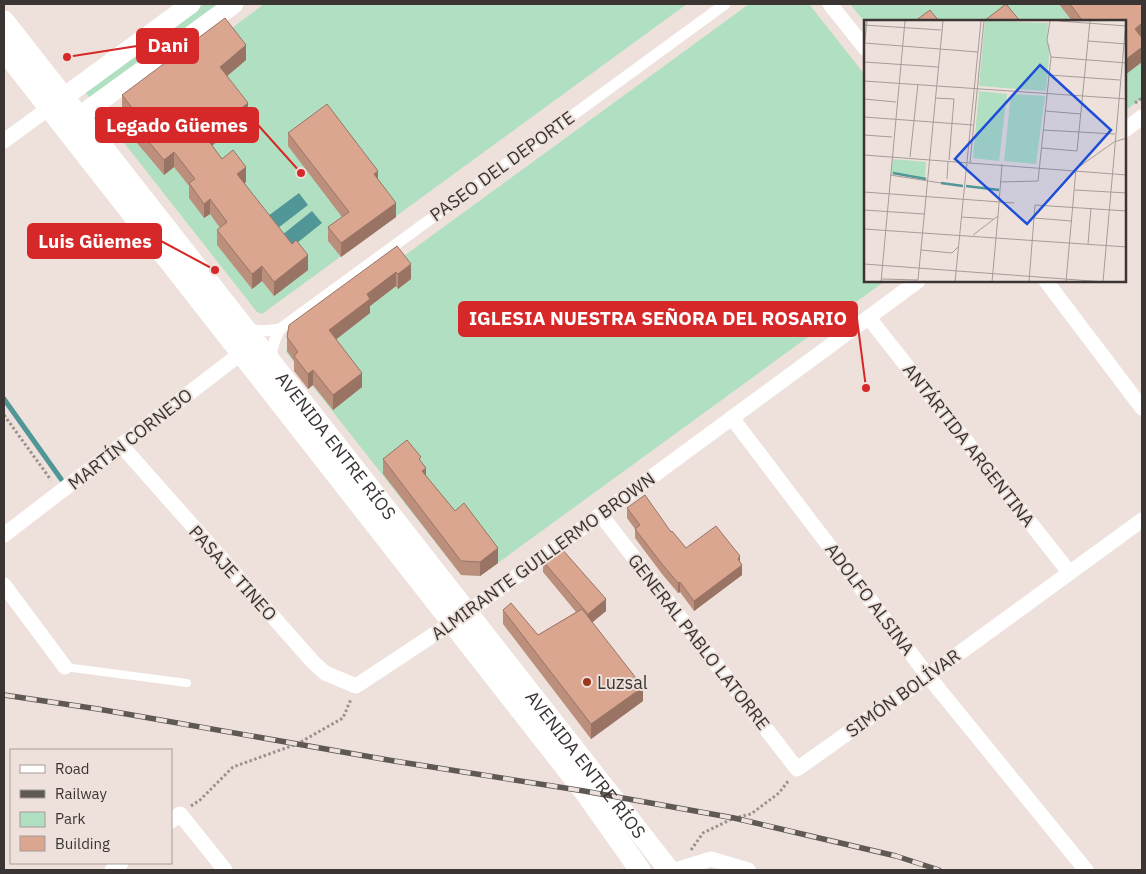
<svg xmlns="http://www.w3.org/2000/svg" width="1146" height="874" font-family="'IBM Plex Sans',sans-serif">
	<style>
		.green { fill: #b0e0c1 }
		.water { fill: #519798 }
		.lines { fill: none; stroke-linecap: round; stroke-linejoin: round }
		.stream { stroke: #519798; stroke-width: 5 }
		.path { stroke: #9a918d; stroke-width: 3; stroke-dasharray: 2.5 2.5; stroke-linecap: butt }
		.service { stroke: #fff; stroke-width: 8 }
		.pedestrian { stroke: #fff; stroke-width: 11 }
		.minor { stroke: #fff; stroke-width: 15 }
		.tertiary { stroke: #fff; stroke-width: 19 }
		.secondary { stroke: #fff; stroke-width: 21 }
		.rail-casing { stroke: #5f5956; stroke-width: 5.5 }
		.rail { stroke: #eee1db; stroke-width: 4; stroke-dasharray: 11; stroke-linecap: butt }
		.wall { fill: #bc8f7c }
		.shaded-wall { fill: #997465 }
		.building { fill: #dba690; stroke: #997465 }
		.poi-dot { fill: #9e351b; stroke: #eee1db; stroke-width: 2 }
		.labels { text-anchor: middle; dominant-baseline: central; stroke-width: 4; stroke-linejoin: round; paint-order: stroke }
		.street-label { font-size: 18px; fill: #3a3533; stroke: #eee1db }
		.poi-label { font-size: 18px; fill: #3a3533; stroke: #eee1db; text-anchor: start }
		.inset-river { fill: none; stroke: #519798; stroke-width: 2.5 }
		.inset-road { fill: none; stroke: #a69c98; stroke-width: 1 }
		.view { fill: #1d4ed8; fill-opacity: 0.15; stroke: #1d4ed8; stroke-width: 2.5 }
		.inset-edge { fill: none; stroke: #3a3533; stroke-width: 2.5 }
		.leader { fill: none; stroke: #d62828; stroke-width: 2 }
		.callout-dot { fill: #d62828; stroke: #eee1db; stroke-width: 2 }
		.callout { fill: #d62828; stroke: #d62828; stroke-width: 2 }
		.callout-label { font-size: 19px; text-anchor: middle; font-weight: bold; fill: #fff }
	</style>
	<rect width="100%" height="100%" fill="#eee1db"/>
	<path class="green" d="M204,4h14l-128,94 -5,-6z
		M264,4h423l-425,310 -5,-2 -143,-182 4,-17z
		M749,4h60l56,71v206h20l-405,295 -19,-1 -175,-223 3,-12z
		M850,4h292v94l-17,13v-90l-260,1z"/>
	<path class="water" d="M299,193l9,12 -30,23 -10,-12z
		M312,211l10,12 -30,24 -10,-12z"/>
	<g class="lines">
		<path class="stream" d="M4,399l57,80"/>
		<path class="path" d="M1135,103l7,-5
			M4,415l47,65
			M191,806l9,-6 33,-33 64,-23 46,-26 8,-19
			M691,850l12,-17 31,-15 17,-4 28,-21 10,-13"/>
		<path class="service" d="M65,667l122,16"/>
		<path class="pedestrian" d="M247,328c11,4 21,3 33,1 -6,11 -10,21 -8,33
			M280,329l445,-325"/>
		<path class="minor" d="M830,4l35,44
			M1125,130l17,-13
			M4,141l45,-33
			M1046,281l96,127
			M869,318l200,254
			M732,418l196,258 158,194
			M121,445l192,217 12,11 31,13 112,-74 450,-331
			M601,515l196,254 131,-93 214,-156
			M4,535l244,-187
			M4,585l61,82
			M171,821l9,-7 45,56
			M112,870l9,-7
			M676,870l35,-11 37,11"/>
		<path class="tertiary" d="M53,105l138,-101
			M67,125l167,-121"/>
		<g class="secondary">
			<path id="s1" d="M4,21l665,849"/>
			<path d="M4,50l580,741 56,79"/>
		</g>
		<defs>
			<path id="rail" d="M4,695l94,14 296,52 190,30 150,27 162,38 43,14"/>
		</defs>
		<use href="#rail" class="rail-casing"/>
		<use href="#rail" class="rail"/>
	</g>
	<path class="wall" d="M1059,4h83l-17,17h-53z
		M246,60l-19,16 21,42 -36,27 10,14 24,23 -2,1 64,87 -34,26 -12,-15 -10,8 -35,-44v-15l3,-2 -10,-14 -6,4 -15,-20v-12l-15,-19 -10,8 -27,-32v-13l-15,-20v-15z
		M288,133l90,46 18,38 -55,40 -13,-16v-14l14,-10 -54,-71z
		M397,246l14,33 -13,10 -2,-3 -26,20v7l-34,26 26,48 -29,23 -20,-25 -5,4 -14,-18v-10l-7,-10v-14z
		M383,459l38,4 5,13 72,87 -18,13 -19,-1 -78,-101z
		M627,508l44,24 15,16 54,15 2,12 -48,36 -14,-19 -2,1 -16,-19 -27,-36v-9l-8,-11z
		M543,561l63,50 -14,11 51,79 -52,38 -88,-115v-14l35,25 38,-23 -33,-40z"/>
	<path class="shaded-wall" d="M1142,23v15l-7,-9z
		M246,45v15l-26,22v-15z
		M1142,47v15l-17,13v-15z
		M248,103v15l-43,33v-15z
		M174,152v15l-10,8v-15z
		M246,167v15l-9,7v-15z
		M378,171v14l-4,-11z
		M210,199v15l-6,4v-14z
		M396,203v14l-55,40v-14z
		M308,255v15l-34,26v-14z
		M411,264v15l-13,10v-15z
		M262,266v15l-10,8v-15z
		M396,272v14l-26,20v7l-41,32v-15l38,-36z
		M313,370v15l-5,4v-15z
		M362,373v14l-29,23v-15z
		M426,468v15l-4,-12z
		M498,548v15l-18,13v-14z
		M740,556v10l2,-1v10l-48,36v-10z
		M680,582v10l-2,1v-10z
		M606,599v12l-18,15v-12z
		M643,687v14l-52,38v-15z"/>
	<path class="building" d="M1006,4l14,17h-36z
		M1070,4h72v19l-7,6 7,9v9l-17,13v-39h-45l2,-1z
		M930,10l9,11h-24z
		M225,18l21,27 -26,22 28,36 -43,33 17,23 11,-9 13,17 -9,7 55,70 4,-4 12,15 -34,27 -12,-16 -10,8 -35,-44 10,-8 -17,-23 -6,5 -15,-21 6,-4 -21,-27 -10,8 -27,-32 7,-5 -22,-28z
		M327,104l51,67 -4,3 22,29 -55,40 -13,-16 21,-15 -61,-79z
		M397,246l14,18 -13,10 -2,-2 -29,22 3,5 -41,31 33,43 -29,22 -20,-25 -5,4 -14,-18 4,-4 -11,-15 2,-12z
		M407,440l14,17 -2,2 7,9 -4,3 33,40 9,-8 34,45 -18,14 -19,-1 -78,-102z
		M645,495l26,37 1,-1 14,17 30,-22 24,30 -2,3 4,6 -48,36 -14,-19 -2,1 -16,-19 -27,-35 5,-4 -13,-17z
		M561,548l45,51 -18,15 -45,-53z
		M511,603l27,32 44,-26 61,78 -52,37 -88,-114z"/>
	<circle class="poi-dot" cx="587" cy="682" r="5"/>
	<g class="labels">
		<g class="street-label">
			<text transform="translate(502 166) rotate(-36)">PASEO DEL DEPORTE</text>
			<text transform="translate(130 439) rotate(-38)">MARTÍN CORNEJO</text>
			<text stroke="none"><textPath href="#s1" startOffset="539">AVENIDA ENTRE RÍOS</textPath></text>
			<text transform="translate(969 445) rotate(52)">ANTÁRTIDA ARGENTINA</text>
			<text transform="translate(543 556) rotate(-36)">ALMIRANTE GUILLERMO BROWN</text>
			<text transform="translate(233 573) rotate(48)">PASAJE TINEO</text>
			<text transform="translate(870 599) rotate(53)">ADOLFO ALSINA</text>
			<text transform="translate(699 642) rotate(52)">GENERAL PABLO LATORRE</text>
			<text transform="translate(903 693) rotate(-36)">SIMÓN BOLÍVAR</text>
			<text stroke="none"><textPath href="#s1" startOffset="944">AVENIDA ENTRE RÍOS</textPath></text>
		</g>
		<g class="poi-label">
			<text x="597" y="682">Luzsal</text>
		</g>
	</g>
	<g transform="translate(864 20)">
		<rect width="262" height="262" fill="#eee1db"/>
		<path d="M121,1l63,2 -1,19 3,4 -4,45 -67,-5zM115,71l28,3 -8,67 -26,-3zM147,74l34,2 -9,68 -32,-3zM29,139l33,3 -1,17 -34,-5z" fill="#b0e0c1"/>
		<path class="inset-river" d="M29,153l33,6M77,163l22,3M102,166l33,4"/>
		<path class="inset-road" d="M195,1l68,5M0,5l77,5M224,21l39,3M0,23l114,9M0,28l3,-27M187,37l76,6M0,42l74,5M185,55l71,5M0,61l263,18M71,78l19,1 -5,61M0,79l32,3M181,91l36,3M0,97l109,8M179,110l72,4M0,115l28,2M178,128l35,3 13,-130M0,135l263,20M46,137l8,-73M106,143l14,-142M26,155l51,8M83,159l1,-17M136,162l38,-1 13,-124 -4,-17 3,-19M211,170l52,3M0,172l150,11M0,190l60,4M97,197l32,2M170,198l38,3M0,209l263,18M109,215l25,-19 4,-52M224,224l3,-36M57,230l31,3 6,-6M0,244l241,18M18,259l36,1 25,-259M17,262l24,-261M91,262l26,-261M128,262l6,-66M165,262l6,-77 92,6M202,262l10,-113 38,-27 13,-4M239,262l23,-261"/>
		<path class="view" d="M176,45l71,65 -84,94 -72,-65z"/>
		<rect width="262" height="262" class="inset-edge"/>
	</g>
	<path class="leader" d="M67 57L137 46M301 173L258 125M215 270L161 241M866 388L857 319"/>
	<g class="callout-dot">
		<circle cx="67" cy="57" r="5"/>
		<circle cx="301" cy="173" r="5"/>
		<circle cx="215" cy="270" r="5"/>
		<circle cx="866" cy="388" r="5"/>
	</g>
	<g class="callout">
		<rect x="137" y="29" width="61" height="34" rx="5"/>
		<rect x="96" y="108" width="162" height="34" rx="5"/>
		<rect x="28" y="224" width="133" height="34" rx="5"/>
		<rect x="459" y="302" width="398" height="34" rx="5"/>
	</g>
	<g class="callout-label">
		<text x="168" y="52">Dani</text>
		<text x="177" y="132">Legado Güemes</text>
		<text x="95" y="248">Luis Güemes</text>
		<text x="658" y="325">IGLESIA NUESTRA SEÑORA DEL ROSARIO</text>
	</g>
	<rect width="1146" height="874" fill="none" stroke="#3a3533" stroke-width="10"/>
	<rect x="10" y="749" width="162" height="115" fill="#eee1db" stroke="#a69c98"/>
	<rect x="20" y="765" width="25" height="8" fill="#ffffff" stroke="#a69c98"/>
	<text x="55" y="774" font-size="15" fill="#3a3533">Road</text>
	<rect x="20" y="790" width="25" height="8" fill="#5f5956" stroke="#a69c98"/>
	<text x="55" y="799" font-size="15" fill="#3a3533">Railway</text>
	<rect x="20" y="812" width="25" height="15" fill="#b0e0c1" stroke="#a69c98"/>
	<text x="55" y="824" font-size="15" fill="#3a3533">Park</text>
	<rect x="20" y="836" width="25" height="15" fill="#dba690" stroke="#a69c98"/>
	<text x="55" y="849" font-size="15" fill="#3a3533">Building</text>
</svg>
